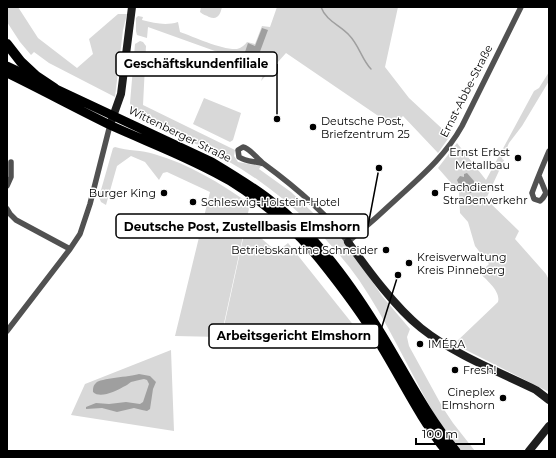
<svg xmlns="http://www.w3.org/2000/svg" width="556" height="458" font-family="Montserrat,sans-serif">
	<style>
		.green { fill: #d8d8d8 }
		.water { fill: #9f9f9f }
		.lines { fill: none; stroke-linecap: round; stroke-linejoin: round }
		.stream { stroke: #9f9f9f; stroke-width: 1.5 }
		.street { stroke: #515151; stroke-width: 5.5 }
		.secondary { stroke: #1e1e1e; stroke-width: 8 }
		.primary { stroke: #000; stroke-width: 9 }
		.highway { stroke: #000; stroke-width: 10 }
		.poi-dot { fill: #000; stroke: #fff; stroke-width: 1.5 }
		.labels { text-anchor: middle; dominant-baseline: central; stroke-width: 3; stroke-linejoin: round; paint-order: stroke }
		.street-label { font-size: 11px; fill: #000; stroke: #fff }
		.poi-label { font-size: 11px; fill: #000; stroke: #fff; text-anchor: start }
		.leader { fill: none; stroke: #000; stroke-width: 1.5 }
		.callout-dot { fill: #000; stroke: #fff; stroke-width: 1.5 }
		.callout { fill: #fff; stroke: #000; stroke-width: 1.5 }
		.callout-label { font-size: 12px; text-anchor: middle; font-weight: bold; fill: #000 }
	</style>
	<rect width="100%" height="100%" fill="#fff"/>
	<path class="green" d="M7,7h11l20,31 39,30 16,-14 -4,-15 29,-25h9l-4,16 -8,67 -66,-34 -15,-11 -3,3 -11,-13 -13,-20z
		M201,7h21c-2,8 -4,13 -13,10 -3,-2 -6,-2 -9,-5z
		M277,7h121l-13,60 24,31 41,38 -12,17 -35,-37 -10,10 -107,-73 -25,28 4,-12 -117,-42 -1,11 -10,-3 -1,-4v-13l2,-2 5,1 -1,3c13,3 23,6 36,2l2,10c14,5 42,18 57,17 4,-1 8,-4 10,-7l8,2 7,-18 8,1z
		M140,41l3,1 3,4 -3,59 92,45 -1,6 4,6 23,4 -2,3 32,23 37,35 2,-2 17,19 35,52 28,33 -3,8 2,9 34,62 10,15 22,28h-14c-9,-13 -20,-26 -28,-39 -25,-44 -46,-91 -74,-132 -27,-38 -63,-73 -101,-100 -39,-27 -83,-46 -125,-66l-3,-11 5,-59z
		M549,72v9l-27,45 -13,17 -7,16 2,1 -18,39 33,32 -4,8 31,35 3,6v112l-95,-48 44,-42c3,-11 -12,-22 -18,-29l9,-9 -14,-18 -7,-24 -8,-9 -1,-21 -21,-24 19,-25 29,37 48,-89 5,-3z
		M204,98l37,15 -8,27 -3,2 -37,-18z
		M115,147c13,4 27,3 39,7 35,10 66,29 96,50l-29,133 -46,-1 35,-144 -43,-20 -4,1 -4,7 -14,-18 -14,-6 -14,10 -11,39 -5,-3 -2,-5 14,-49z
		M246,225l31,27 11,-9 71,89 -15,7 -123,1z
		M171,350l3,81 -103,-16 14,-31z"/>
	<path class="water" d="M262,28l6,2 -10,27 -13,-5 3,-9 7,3z
		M467,173l7,8 1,8 -4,4 -6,-1 -5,-5 -3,-7 3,-4 4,1v-3z
		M139,374l11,2 6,6 -3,7 -3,20 -3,2 -5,-1 -8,-2 -17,4 -15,-4 -16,1v-2l10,-4 13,1 17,-2 14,2 3,-2 6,-18 -2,-4 -3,-1c-5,1 -9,2 -13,3 -3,2 -5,4 -8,5 -7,4 -23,12 -30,5 0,-4 0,-6 3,-9 4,-5 34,-6 43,-9z"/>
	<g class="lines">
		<path class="stream" d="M321,7c5,14 19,18 28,28 10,10 13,25 22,34"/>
		<path class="street" d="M243,147c7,1 14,12 21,17 -9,-3 -18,-2 -25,-7l-1,-7z
			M264,164c30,22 61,48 84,78 19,-16 37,-32 55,-49 23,-21 44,-40 59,-67l59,-119
			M539,176l7,17 -3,5 -3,3 -6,-2 -2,-6c5,-14 11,-28 17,-42
			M7,186l4,-9v-15
			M7,209l3,5 6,6 54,29
			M7,331l63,-82 10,-15 10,-30 20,-79"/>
		<path class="secondary" d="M110,125l11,-31 11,-87
			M348,242c20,28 47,65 73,86 34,27 76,43 115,62l13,10
			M529,451l20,-25"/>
		<path class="primary" d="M7,66l205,96c20,12 40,24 58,38 48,37 83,87 114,138 23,38 43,78 72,113
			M7,73c35,17 70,36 105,53 40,18 81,33 118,55 34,21 65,48 90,79 20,25 42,54 58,81 23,37 41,76 68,110"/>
		<path class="highway" d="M7,44l14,18 15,14 18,12"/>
	</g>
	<g class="poi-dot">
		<circle cx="313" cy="127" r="4"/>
		<circle cx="518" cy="158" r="4"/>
		<circle cx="164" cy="193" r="4"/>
		<circle cx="435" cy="193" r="4"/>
		<circle cx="193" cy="202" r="4"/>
		<circle cx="386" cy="250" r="4"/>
		<circle cx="409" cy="263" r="4"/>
		<circle cx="420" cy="344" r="4"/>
		<circle cx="455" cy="370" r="4"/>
		<circle cx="503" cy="398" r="4"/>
	</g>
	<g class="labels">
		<g class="street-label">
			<text transform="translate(466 91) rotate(-63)">Ernst-Abbe-Straße</text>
			<text transform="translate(180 134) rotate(26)">Wittenberger Straße</text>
		</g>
		<g class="poi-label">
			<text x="321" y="121">Deutsche Post,<tspan x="321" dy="13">Briefzentrum 25</tspan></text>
			<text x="510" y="152" text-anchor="end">Ernst Erbst<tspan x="510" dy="13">Metallbau</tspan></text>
			<text x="443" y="187">Fachdienst<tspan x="443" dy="13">Straßenverkehr</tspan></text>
			<text x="156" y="193" text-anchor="end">Burger King</text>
			<text x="201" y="202">Schleswig-Holstein-Hotel</text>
			<text x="378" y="250" text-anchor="end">Betriebskantine Schneider</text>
			<text x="417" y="257">Kreisverwaltung<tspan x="417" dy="13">Kreis Pinneberg</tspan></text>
			<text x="428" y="344">IMÉRA</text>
			<text x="463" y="370">Fresh!</text>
			<text x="495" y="392" text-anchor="end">Cineplex<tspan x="495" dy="13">Elmshorn</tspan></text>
		</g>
	</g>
	<path class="leader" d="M277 119L277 64M379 168L368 226M398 275L379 336"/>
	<g class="callout-dot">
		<circle cx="277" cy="119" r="4"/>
		<circle cx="379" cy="168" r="4"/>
		<circle cx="398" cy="275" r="4"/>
	</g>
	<g class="callout">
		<rect x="116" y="52" width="161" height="24" rx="4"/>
		<rect x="116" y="214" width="252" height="24" rx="4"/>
		<rect x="209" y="324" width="170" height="24" rx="4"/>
	</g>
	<g class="callout-label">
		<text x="196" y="68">Geschäftskundenfiliale</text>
		<text x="242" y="231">Deutsche Post, Zustellbasis Elmshorn</text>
		<text x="294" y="340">Arbeitsgericht Elmshorn</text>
	</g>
	<rect width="556" height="458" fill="none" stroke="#000000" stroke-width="16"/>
	<path d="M416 438v6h68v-6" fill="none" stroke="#000000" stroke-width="2"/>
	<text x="422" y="438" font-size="12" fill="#000000" stroke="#ffffff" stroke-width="3" paint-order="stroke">100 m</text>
</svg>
